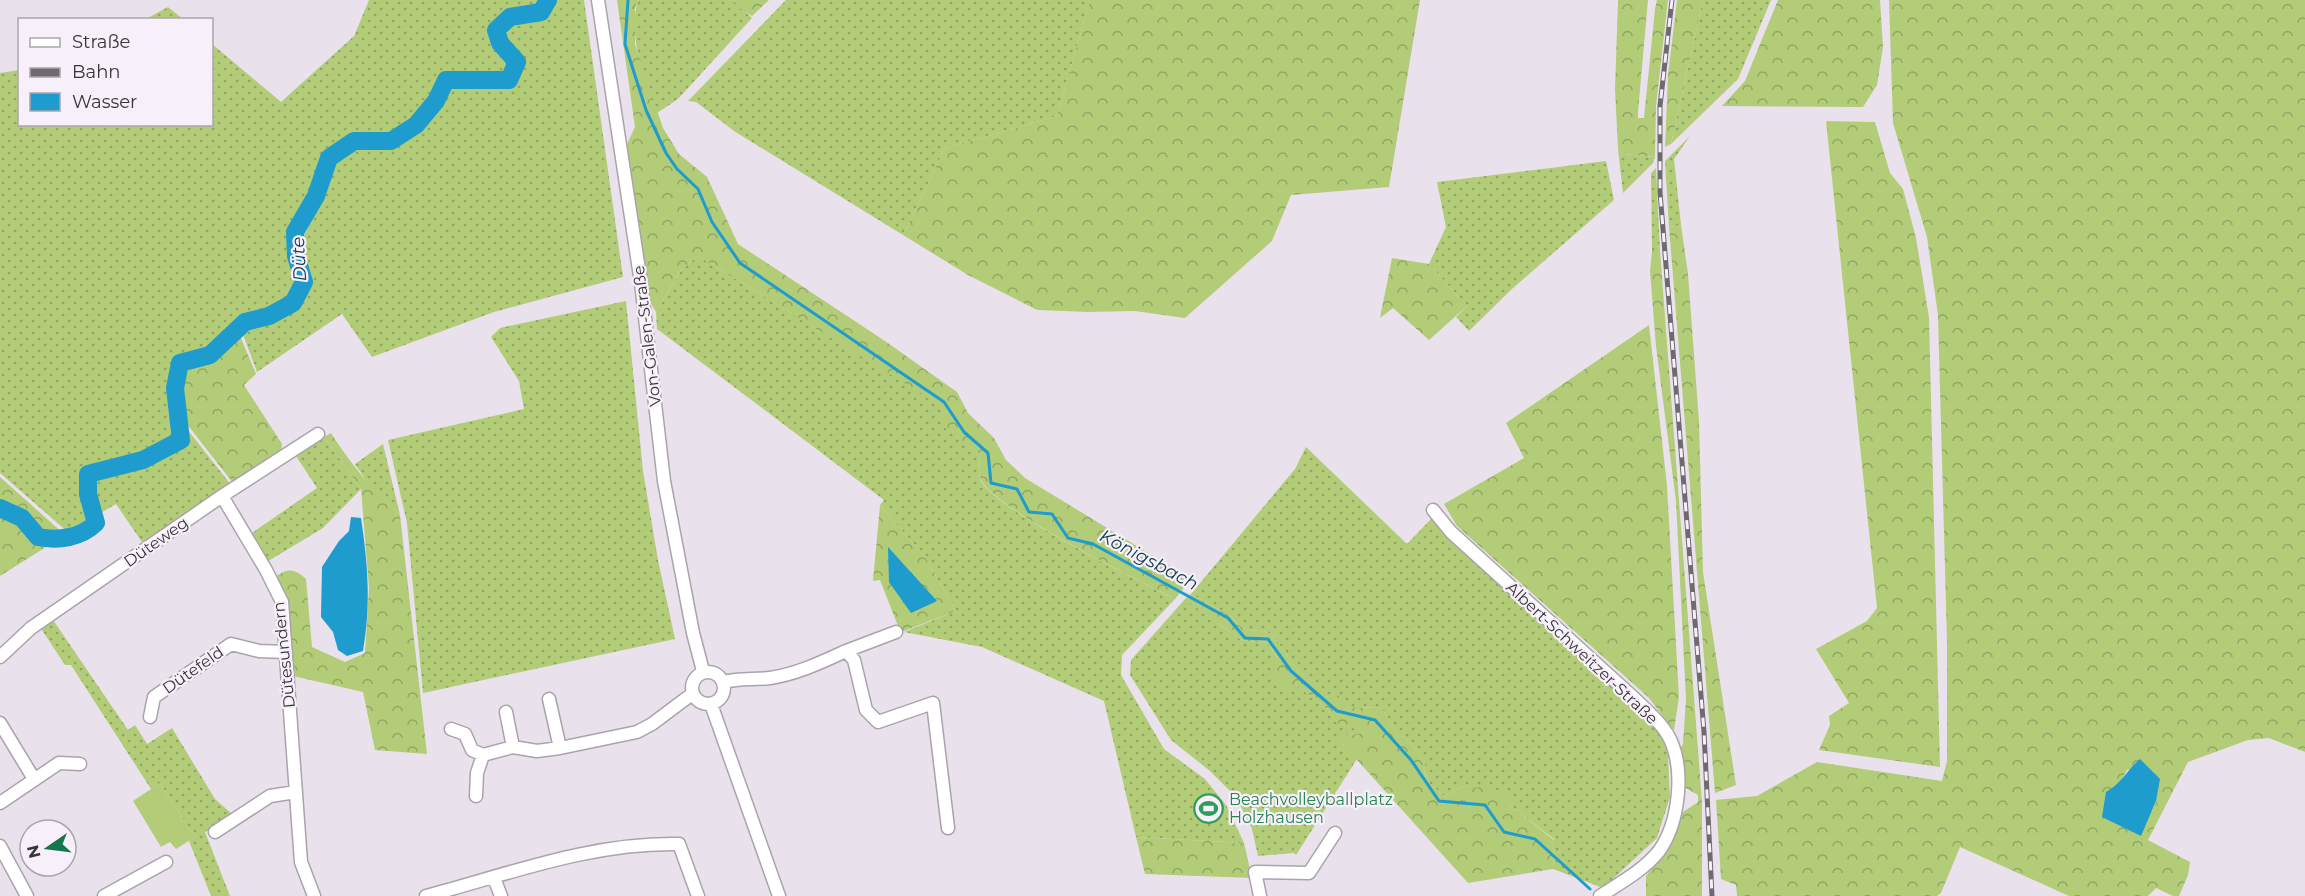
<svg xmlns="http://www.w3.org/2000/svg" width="2305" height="896" font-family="Montserrat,sans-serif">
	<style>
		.grass { fill: url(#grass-dots) }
		.forest { fill: url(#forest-crowns); fill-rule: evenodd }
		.park { fill: #b2cc78 }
		.water { fill: #1d9ccd }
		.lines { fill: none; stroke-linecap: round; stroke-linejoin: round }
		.stream { stroke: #1d9ccd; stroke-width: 3 }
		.river { stroke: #1d9ccd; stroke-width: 18 }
		.street-casing { stroke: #aaa3ac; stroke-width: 15 }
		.street { stroke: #fff; stroke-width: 12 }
		.rail-casing { stroke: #6e6a6f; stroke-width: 5 }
		.rail { stroke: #f7eff9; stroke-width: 3; stroke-dasharray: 9; stroke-linecap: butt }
		.labels { text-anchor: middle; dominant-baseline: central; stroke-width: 4.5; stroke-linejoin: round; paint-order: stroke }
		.street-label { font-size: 16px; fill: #383539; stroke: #f7eff9 }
		.leisure-label { font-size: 16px; fill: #27864d; stroke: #f7eff9; text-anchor: start }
		.water-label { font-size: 18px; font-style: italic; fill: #104156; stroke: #f7eff9 }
	</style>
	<defs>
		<pattern id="grass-dots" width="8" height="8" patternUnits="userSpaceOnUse" patternTransform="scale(1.5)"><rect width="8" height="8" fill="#b2cc78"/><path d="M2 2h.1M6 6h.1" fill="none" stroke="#92a663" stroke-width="1.8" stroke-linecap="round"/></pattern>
		<pattern id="forest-crowns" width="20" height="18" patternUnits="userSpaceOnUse" patternTransform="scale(1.5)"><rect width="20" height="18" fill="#b2cc78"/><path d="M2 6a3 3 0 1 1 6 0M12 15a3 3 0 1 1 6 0" fill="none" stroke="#92a663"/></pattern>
	</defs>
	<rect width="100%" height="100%" fill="#e9e2ec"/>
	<path class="grass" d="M369,0h172l-4,7 -30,4 -18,17 3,19 17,17 -3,10 -63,1 -25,37 -28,23 -36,-1 -30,20 -15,42 -20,32v26l9,25 -10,20 -23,13 -25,6 -32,33 -32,10 -7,27 7,50 -36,19 -56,12 -3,27 9,25 -21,12 -69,-60v-400l19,-3 1,54h192v-80l69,58 73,-66z
		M554,0h30l39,277 -129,35 -122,45 -30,-43 -85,58 -15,-40 6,-7 23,-4 25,-11 16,-28 -12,-39 26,-49 12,-36 20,-12 34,1 29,-16 21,-27 9,-19 60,2 12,-26 -19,-21 -3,-8 12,-11 32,-6z
		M638,0h95l19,18 -74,81 -21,14c-12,-36 -30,-75 -19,-113z
		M786,0h304l-33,116 -112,32 -42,87 -169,-104 -38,-29 -8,-1z
		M1703,0h68l-33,79 -67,65z
		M168,7l15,12h-37z
		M1690,136l-16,23 7,66 -12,2 -4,-66z
		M1618,149l6,5 31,3 -2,6 -30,30z
		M1606,161l8,39 -101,88 -44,43 -13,-14 11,-11 -38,-42 17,-37 -9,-45z
		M1656,168l4,83h-8l-1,-78z
		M698,256l248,152 -4,17 38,29c0,7 -2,17 0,24 8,29 162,104 195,121l-53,56 -1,20 43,74 41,30 21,26 18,38 -108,-6 -32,-136 -122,-54 -78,-15 52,-21 -31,-54 -45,-52 4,-5 -227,-171 -1,-17 25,-42z
		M626,301l17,170 15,89 17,79 -252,54 -16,-170 -19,-83 136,-31 -5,-28 -28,-44 9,-9z
		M184,425l47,60 -87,60 -28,-41 -17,10 -6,-22v-15l53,-11 41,-23z
		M324,437l37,52 -38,39 -58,35 -16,-28 68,-47 -23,-35z
		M383,444l17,71 -29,-27 -16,-24z
		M1306,447l101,97 26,-27 15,19 205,189 11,17 4,13 2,42 -13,41 -54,50 -50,-19 1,-30 -29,-22 -4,-6 -8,-1 -4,-7 3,-5 -47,-12 -21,10 -14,-12 -6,-14 2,-3 -10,-17 -11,-12 -8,-4 -15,-26 -38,-1 -16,-10 -30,-26 -25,-36 -12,-5 -13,1 -11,-7 -5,-7 -41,-23 104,-125z
		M1185,599l56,41 26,3 29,42 30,23 11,15 34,10 -26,2 -6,5 18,19 -61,96 -2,-2 -36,3 -6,-27 -16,-32 -26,-26 -39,-31 -41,-65 1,-15z
		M51,617l77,113 7,-5 12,19 25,-16 43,71 17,15 -27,18 25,64h-19l-22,-55 6,-4 -35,-54 -9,6 -80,-124h-6l-25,-38z"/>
	<path class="forest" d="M617,0h21l-3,9v35l28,84 16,26 28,23 31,67 147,97 72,51 11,21 26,25 12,22 19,18 166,101 -16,20c-33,-17 -187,-92 -195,-122 -2,-6 0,-16 0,-23l-39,-29 4,-17 -247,-152 -17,14 -25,42 -8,-14 -21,-154 8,-17z
		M733,0h36l-17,16 -13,-8z
		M1090,0h330l-31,187 -98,8 -19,46 -87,77 -50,-7 -47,1 -51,-2 -69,-35 -65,-40 42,-87 112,-32z
		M1618,0h30l-10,112v6h6l11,-109 2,-9h11l-12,106 -1,51 -31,-3 -6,-5 -3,-60z
		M1677,0h26l-32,144 -6,3 3,-72z
		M1778,0h102l3,47 -6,38 -14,22 -141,-1 23,-25z
		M1889,0h416v752l-36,-14 -21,2 -60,22 -40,78 42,22 -2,13 -9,21h-6l-17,-8 -8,8h-79l-109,-49 -19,46 -4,3h-200l-1,-11 -15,-6 -5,-79 41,-4 60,-34 125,19 5,-20v-119l-9,-327 -11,-78 -34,-114zM2128,769l28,32 -4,10 -34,-26z
		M1826,121l49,1 15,51 13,16 13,49 13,79 11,450 -121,-17 11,-25 -1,-9 20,-13 -33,-54 51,-28 10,-13z
		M1681,225l7,49 11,147 4,151 33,213 -21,8 -46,-566z
		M1652,251h8l42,551v94h-56v-20l23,-29 14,-35 15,-10v-7l-16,-9 -4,-34 5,-8 3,-45 -10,-198 -20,-155 -6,-75z
		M1392,258l37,6 38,42 -38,34 -36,-32 -13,10z
		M1649,325l18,161 12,211 -5,33 -26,-33 -191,-171 -13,-22 80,-46 -18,-35z
		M238,331l18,43 -12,11 38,59 -1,8 -48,31 -54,-69 -4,-26 5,-25 30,-8z
		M331,433c20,32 42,57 69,82l27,239 -52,-4 -12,-58 -70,-16 -19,-98c13,-10 20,-10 32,1l6,68 33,15 20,-9 4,-65 -8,-99 -37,-52z
		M0,477l65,58 -65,41z
		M880,505l45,52 31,54 -52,20h-4l-20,-51 -7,1z
		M1191,594l41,23 5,7 11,7 13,-1 12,5 25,36 30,25 3,-3 11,4 3,10 37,1 15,26 8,4 11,12 10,17 -2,4 6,13 14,12 21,-10 13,2 4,-6 31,16 -4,5 4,7 8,1 4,6 29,23 -1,29 -85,14 -129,-143 5,-5 24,-2 -31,-10 -11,-15 -30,-23 -5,5 -13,-2 -7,-20 6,-11 -10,-14 -26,-3 -55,-40 -1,-1z
		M1136,837l108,6 8,35 -107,-4z"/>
	<path class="park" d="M160,783l35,54 -19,12 -6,-7 -9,5 -28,-46z
		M1214,793l5,28 -16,2 -6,-29z"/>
	<path class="water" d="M351,517l10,1c7,48 10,85 2,133l-16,5 -9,-6 -5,-18 -12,-15 1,-50 17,-26 10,-10z
		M888,547l49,54 -26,12 -22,-31z
		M2140,759l20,20 -4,22 -15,35 -39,-19 4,-25c15,-8 21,-22 34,-33z"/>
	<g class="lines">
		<path class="stream" d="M628,0l-3,44 21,66 20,43 11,16 21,20 14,33 28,41 204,139 20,30 24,21 3,30 26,6 12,23 23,2 16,24 25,6 135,74 17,20 23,1 23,32 46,40 38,9 36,40 28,41 46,4 19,27 31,7 55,50"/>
		<path class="river" d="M0,508l22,10 16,19c20,4 43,1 58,-14l-8,-29v-20l55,-14 38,-20 -6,-52 5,-25 30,-8 35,-33 24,-6 24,-13 11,-21 -8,-26 -1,-24 21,-36 13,-38 25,-17h37l25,-16 20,-24 10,-21h63l8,-18 -17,-19 -4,-13 14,-13 31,-5 7,-12"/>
		<defs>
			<path id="street" d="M598,0l43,283 23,198 29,152 10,38
				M222,496l44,74 16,32 19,260 13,34
				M1433,510l18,22 183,166c12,12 28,25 36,41 15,32 9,84 -11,112 -15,19 -39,32 -59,45
				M846,651l50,-19
				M0,657l31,-29 191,-132 96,-62
				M692 688a16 16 0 1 1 32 0a16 16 0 1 1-32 0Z
				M724,682c15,-4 31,-2 46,-4 27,-4 52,-16 76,-27l8,9 12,50 12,12 55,-19 15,125
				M549,699l11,49
				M711,704l68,192
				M506,712l7,35
				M150,717l4,-20 77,-53 28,7 27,1
				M0,723l34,56
				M451,729l14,5 7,16 11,5
				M476,796l1,-23 6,-18 30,-8 24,4 23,-3 77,-16 15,-8 40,-30
				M0,803l59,-40 21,1
				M215,832l55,-36 26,-4
				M0,846l27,50
				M494,878l7,18
				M104,896l62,-34
				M426,896c83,-22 166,-54 253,-52l19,52
				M1260,896l-5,-24 54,1 26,-40"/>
		</defs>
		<use href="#street" class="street-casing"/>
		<use href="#street" class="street"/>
		<defs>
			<path id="rail" d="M1672,0l-12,106v86l44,540 8,164"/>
		</defs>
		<use href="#rail" class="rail-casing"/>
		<use href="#rail" class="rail"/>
	</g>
	<defs>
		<symbol id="stadium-ring" viewBox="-11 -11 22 22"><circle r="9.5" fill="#f7eff9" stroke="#2e9e5b" stroke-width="1.5"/><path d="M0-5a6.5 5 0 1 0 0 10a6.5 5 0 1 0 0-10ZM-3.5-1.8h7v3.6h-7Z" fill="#2e9e5b"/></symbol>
	</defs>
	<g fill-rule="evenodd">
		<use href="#stadium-ring" x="1192" y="792" width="33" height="33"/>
	</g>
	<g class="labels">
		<g class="street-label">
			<text transform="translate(647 336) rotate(-97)">Von-Galen-Straße</text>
			<text transform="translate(156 542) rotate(-35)">Düteweg</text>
			<text transform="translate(1582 653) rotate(43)">Albert-Schweitzer-Straße</text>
			<text transform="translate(284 655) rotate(-96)">Dütesundern</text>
			<text transform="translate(193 670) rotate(-35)">Dütefeld</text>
		</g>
		<g class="leisure-label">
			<text x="1229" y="799">Beachvolleyballplatz<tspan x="1229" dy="18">Holzhausen</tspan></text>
		</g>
		<g class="water-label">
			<text transform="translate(299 259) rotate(-93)">Düte</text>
			<text transform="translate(1149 560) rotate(28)">Königsbach</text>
		</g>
	</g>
	<rect x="18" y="18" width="195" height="108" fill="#f7eff9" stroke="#aba5ac" stroke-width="1.5"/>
	<rect x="30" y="38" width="30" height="9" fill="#ffffff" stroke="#aba5ac" stroke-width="1.5"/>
	<text x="72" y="48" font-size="18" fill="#383539">Straße</text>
	<rect x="30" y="68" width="30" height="9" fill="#6e6a6f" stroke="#aba5ac" stroke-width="1.5"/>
	<text x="72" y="78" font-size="18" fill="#383539">Bahn</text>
	<rect x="30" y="93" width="30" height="18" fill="#1d9ccd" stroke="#aba5ac" stroke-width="1.5"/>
	<text x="72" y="108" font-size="18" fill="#383539">Wasser</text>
	<g transform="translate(48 848) rotate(256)"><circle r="28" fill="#f7eff9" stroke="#aba5ac" stroke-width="1.5"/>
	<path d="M0-4.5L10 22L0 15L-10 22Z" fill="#17764c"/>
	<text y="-9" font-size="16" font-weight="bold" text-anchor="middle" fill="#383539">N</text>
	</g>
</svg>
